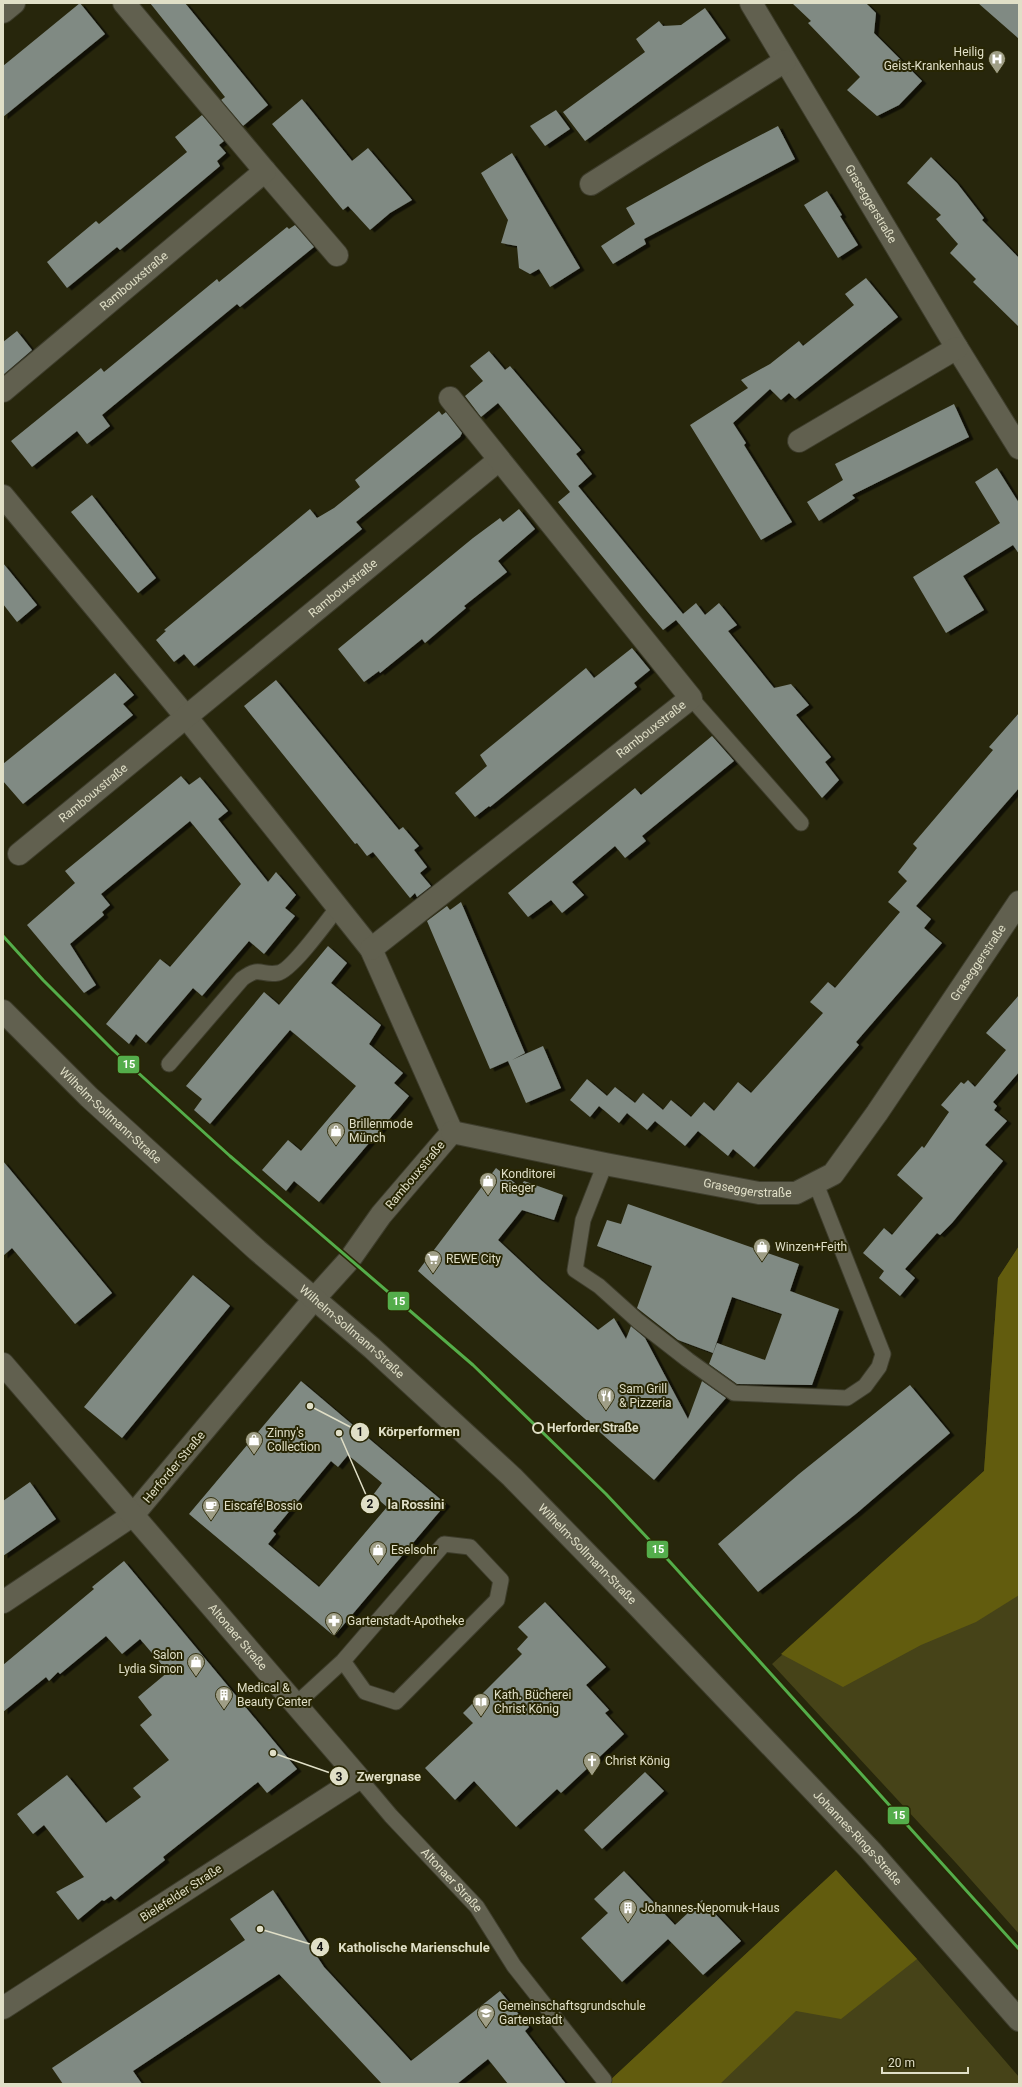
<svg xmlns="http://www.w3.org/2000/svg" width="1022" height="2087" font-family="Roboto,sans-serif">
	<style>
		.green { fill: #464318 }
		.forest { fill: #625c0e }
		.building { fill: #808a83; fill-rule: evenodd; filter: url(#shadow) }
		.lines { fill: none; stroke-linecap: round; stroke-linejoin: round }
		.service-casing { stroke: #3e3d2c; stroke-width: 17 }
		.minor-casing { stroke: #3e3d2c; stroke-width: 24 }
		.tertiary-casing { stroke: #3e3d2c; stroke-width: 24 }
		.service { stroke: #61604f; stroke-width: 15 }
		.minor { stroke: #61604f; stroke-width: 22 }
		.tertiary { stroke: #61604f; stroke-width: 22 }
		.tram-1-casing { stroke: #282604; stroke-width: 6 }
		.tram-1 { stroke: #54ad4b; stroke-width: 3 }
		.stop-dot { fill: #282604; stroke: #e0dfc7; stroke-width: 2 }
		.labels { text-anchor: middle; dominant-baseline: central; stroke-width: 4; stroke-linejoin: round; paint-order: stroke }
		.poi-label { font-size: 12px; fill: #e0dfc7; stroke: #282604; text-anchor: start }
		.street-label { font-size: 12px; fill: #e0dfc7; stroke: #282604 }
		.stop-label { font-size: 12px; font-weight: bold; fill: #e0dfc7; stroke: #282604; text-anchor: start }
		.leader { fill: none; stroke: #e0dfc7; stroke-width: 1.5 }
		.callout-dot { fill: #e0dfc7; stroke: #282604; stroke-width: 1.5 }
		.mark-label { font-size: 12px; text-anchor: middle; font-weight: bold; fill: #111 }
		.callout-label { font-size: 13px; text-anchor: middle; font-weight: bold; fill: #e0dfc7; stroke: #282604; stroke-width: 4; stroke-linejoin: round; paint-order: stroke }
		.line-badge { stroke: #282604; stroke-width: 1.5 }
		.badge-label { font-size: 11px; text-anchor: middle; font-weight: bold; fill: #fff }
	</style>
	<defs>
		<filter id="shadow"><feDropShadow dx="4.5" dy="2.5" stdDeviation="0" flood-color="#0009"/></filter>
	</defs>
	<rect width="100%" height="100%" fill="#27260c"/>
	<path class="green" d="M1019,1246v688l-63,-71 -184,-199 212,-193 14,-193z
		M836,1870l81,89 102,118v7h-413z"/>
	<path class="forest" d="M1019,1246v349l-43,27 -55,23 -78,42 -62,-33 203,-183 14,-193z
		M836,1870l81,89 -76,60 -45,-8 -76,73h-114z"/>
	<path class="building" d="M80,3l25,31 -102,83v-51z
		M150,3h35l83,102 -25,21 -22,-26 4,-3z
		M792,3h74l10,10 -2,20 48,48 -23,24 -22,11 -30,-26 13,-13 -52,-54 3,-2z
		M978,3h41v36z
		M705,8l21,30 -141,103 -22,-29 82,-60 -9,-13 23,-18 4,5 18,-1z
		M302,99l50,62 16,-13 44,52 -22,13 -20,17 -22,-24 -5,4 -71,-86z
		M556,110l14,19 -25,17 -15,-20z
		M202,115l22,26 -5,4 7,8 -9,8 3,5 -100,84 -3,-3 -50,41 -20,-26 49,-41 3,3 88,-72 -12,-15z
		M778,126l17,33 -151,80 2,5 -33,20 -12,-18 34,-22 -9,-16 79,-44z
		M512,153l68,115 -30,19 -11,-18 -9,5 -11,-6 -2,-22 -16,-3 7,-23 -27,-47z
		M931,157l26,26 27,35 -2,2 37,38v69l-46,-45 3,-3 -26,-26 8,-9 -22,-25 5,-4 -34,-32z
		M827,191l15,24 -2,1 18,29 -20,13 -34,-53z
		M295,225l19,22 -74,60 -3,-3 -135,111 8,11 -23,18 -10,-13 -45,36 -21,-26 90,-73 3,4 113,-93 2,3 68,-55 2,2z
		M866,278l32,39 -103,82 -6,-6 -8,7 -11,-11 -37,34 13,20 -2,2 48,77 -31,18 -71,-115 58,-37 -7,-8 29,-16 29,-23 4,5 51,-41 -9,-11z
		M17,331l15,19 -29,25v-33z
		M489,351l16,19 5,-4 71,84 -5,4 16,20 -14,12 105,128 13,-11 9,12 14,-12 18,22 -9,6 46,57 17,-4 18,21 -13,10 35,42 -6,5 14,18 -17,18 -146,-178 -13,10 -17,-20 -88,-108 12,-10 -72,-89 -17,14 -16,-21 18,-15 -13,-15z
		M954,404l15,33 -117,58 3,3 -36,23 -12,-19 36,-22 -8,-16z
		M439,411l3,4 4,-3 16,21 -2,4 -104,85 6,7 -168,137 -10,-12 -10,8 -18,-22 10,-9 -2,-1 146,-121 7,9 17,-10 26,-21 -5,-7z
		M997,468l22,35v51l-6,-9 -50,31 21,34 -38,23 -33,-56 87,-54 -25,-41z
		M92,495l64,83 -18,15 -67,-81z
		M519,509l16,20 -37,32 9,11 -43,34 2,2 -41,35 -3,-4 -42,34 -1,-2 -15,11 -26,-33 135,-111 27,-20 3,4z
		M3,563l34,42 -20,17 -14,-18z
		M632,648l18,22 -16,13 3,4 -147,120 -1,-1 -14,11 -20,-24 32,-27 -7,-11 106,-87 8,10z
		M115,673l19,22 -11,9 10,11 -110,89 -20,-23v-17z
		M276,680l123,150 4,-3 16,19 -5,4 13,17 -7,6 11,13 -14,11 -2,-4 -5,5 -37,-46 -6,4 -10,-13 -2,1 -111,-138z
		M1019,713v75l-103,118 15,13 -7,9 18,15 -86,99 3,3 -105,122 -21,-18 -5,7 -30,-25 -13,15 -30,-25 -8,9 -20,-17 -8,10 -20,-17 -9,11 -20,-17 17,-21 20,17 8,-9 20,16 8,-10 20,17 8,-10 20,17 13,-15 10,9 24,-29 13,11 72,-80 -13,-11 18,-20 7,6 65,-76 -12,-10 19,-21 -9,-9 19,-24 -4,-4 80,-94 -4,-3z
		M712,736l22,25 -92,75 4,5 -21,17 -10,-12 -43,36 12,13 -22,18 -11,-13 -23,17 -20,-24 127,-105 6,7z
		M181,776l8,9 11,-8 28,34 -10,8 50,63 8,-10 20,23 -11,13 10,8 -31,38 -15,-13 -47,55 -9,-8 -47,55 -10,-9 -7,10 -23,-20 54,-65 10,8 71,-83 -51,-63 -89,73 9,11 -8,7 2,3 -34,29 26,41 -12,8 -57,-68 48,-42 -10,-12z
		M461,902l64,151 -13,7 31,-14 18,42 -35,15 -18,-42 -18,8 -63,-148 20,-15 3,4z
		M328,946l19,17 -16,20 50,42 -12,19 34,29 -9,10 15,13 -90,106 -25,-21 -8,10 -24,-21 26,-30 13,11 55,-65 -66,-56 -80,94 -16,-14 8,-11 -16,-13 78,-94 15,13z
		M1019,995v77l-26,30 4,4 -3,4 13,11 -22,24 18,16 -51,62 -12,12 -3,-2 -32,36 10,9 -15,18 -21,-18 5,-7 -21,-18 21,-25 8,7 31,-37 -26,-23 25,-29 2,2 25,-36 -8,-7 20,-23 3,2 4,-4 7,7 31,-37 -20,-17z
		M3,1161l109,132 -37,31 -63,-76 -9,8z
		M496,1168l24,19 4,-6 39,14 -9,25 -32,-10 -24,30 44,41 56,49 16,-12 12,21 5,-13 14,12 43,81 14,-38 24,17 -72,82 -236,-209z
		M628,1204l171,60 -9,27 49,18 -27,76 -75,-1 -28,-20 8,-21 48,17 17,-46 -50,-17 -19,56 -35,-13 -41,-32 15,-42 -55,-20 10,-26 14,4z
		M193,1275l37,31 -108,132 -38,-31z
		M301,1381l145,123 -112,132 -145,-122zM348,1455l34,28 -9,12 14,12 -68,80 -51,-43 8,-10 -3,-3 58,-70 7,6z
		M910,1385l40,48 -93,80 -99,79 -40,-48 81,-70z
		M30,1482l26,37 -53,37v-55z
		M124,1561l173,208 -30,24 -9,-11 -95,75 2,3 -50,40 -4,-4 -7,5 -2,-1 -24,20 -22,-28 28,-15 -40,-52 -11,9 -16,-20 50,-39 39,48 35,-26 -8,-9 36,-28 -29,-35 12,-10 -14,-18 30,-25 -28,-33 -18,15 -16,-18 -46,38 -2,-2 -9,9 -3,-4 -43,35v-47l91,-76 -2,-2z
		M545,1602l61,65 -20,18 23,25 -4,3 19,21 -63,59 -4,-4 -41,38 -42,-46 -19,19 -30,-32 48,-45 -10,-10 59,-59 -5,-5 11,-12 -10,-10z
		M645,1772l19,19 -62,58 -18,-19z
		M624,1871l51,54 27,-25 39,41 -38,34 -35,-36 -46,43 -41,-44 27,-25 -14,-14z
		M273,1890l51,77 87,94 89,-70 29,36 -4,4 41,53h-58l-20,-25 -31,25h-75l-103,-110 -146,97 9,13h-79l-11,-16 193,-128 -15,-21z"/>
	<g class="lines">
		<defs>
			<g id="service">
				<path d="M691,698l110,125"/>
				<path d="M169,1064l73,-85c19,-14 18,-3 36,-6 13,-2 50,-53 60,-66"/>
				<path d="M605,1164l-22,56 -8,50 24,16 39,35 50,39 46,33 113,5 18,-12 14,-19 4,-13 -67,-170"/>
				<path d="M296,1704l47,-43 101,-117 26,3 31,33 -4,20 -101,102 -31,-10 -22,-31"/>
				<path id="s1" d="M359,1778l32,38 86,91 37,59 90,114"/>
			</g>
			<g id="minor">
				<path id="s2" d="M751,3l206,345 62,100"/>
				<path d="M3,12l11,-9"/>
				<path d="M265,171l72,84"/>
				<path d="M591,184l194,-123"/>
				<path id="s3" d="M3,391l262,-220 -141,-168"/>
				<path d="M799,441l158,-93"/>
				<path d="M3,496l184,222 184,231 81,183 -71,83 -31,44 -36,40 -181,216 -130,87"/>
				<path id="s4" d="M19,854l480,-394"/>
				<path id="s5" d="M371,949l320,-251 -241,-300"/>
				<path id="s6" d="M452,1132l153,32 154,29h37l37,-19 44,-61 142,-211"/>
				<path id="s7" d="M3,1364l356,414 -356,230"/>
			</g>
			<g id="tertiary">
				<path id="s8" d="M3,1011l86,86 168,153 115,98 140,129 126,129 233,245 148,169"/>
			</g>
		</defs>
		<use href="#service" class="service-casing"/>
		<use href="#minor" class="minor-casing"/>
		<use href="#tertiary" class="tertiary-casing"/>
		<use href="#service" class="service"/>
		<use href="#minor" class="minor"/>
		<use href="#tertiary" class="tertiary"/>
		<defs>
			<path id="tram-1" d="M3,936l40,44 70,70 117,106 243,209 133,129 65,69 348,386"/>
		</defs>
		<use href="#tram-1" class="tram-1-casing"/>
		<use href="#tram-1" class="tram-1"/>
	</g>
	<defs>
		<symbol id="hospital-pin" viewBox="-11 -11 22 30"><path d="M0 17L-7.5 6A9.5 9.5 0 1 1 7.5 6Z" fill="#9f9e86" stroke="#282604"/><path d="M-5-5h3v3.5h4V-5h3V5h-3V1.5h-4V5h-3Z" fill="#fff"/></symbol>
		<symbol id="shop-pin" viewBox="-11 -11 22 30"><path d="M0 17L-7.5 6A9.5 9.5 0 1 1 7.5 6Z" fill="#9f9e86" stroke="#282604"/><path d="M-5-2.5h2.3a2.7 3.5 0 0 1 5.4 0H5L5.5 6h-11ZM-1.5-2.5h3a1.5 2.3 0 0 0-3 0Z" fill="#fff"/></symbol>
		<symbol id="supermarket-pin" viewBox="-11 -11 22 30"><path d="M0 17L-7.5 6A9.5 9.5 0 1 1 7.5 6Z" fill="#9f9e86" stroke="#282604"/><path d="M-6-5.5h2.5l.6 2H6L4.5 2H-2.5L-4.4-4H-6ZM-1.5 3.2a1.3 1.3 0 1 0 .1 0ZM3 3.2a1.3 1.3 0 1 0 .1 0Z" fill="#fff"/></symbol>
		<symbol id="restaurant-pin" viewBox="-11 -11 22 30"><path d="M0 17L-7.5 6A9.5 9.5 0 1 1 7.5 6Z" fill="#9f9e86" stroke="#282604"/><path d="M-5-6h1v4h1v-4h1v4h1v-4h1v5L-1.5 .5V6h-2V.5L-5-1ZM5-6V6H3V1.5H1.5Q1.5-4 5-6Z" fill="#fff"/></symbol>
		<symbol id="cafe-pin" viewBox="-11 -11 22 30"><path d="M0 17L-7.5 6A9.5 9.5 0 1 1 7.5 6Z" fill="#9f9e86" stroke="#282604"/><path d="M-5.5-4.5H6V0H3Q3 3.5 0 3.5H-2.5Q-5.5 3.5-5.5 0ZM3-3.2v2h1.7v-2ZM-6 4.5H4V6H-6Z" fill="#fff"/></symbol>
		<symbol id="pharmacy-pin" viewBox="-11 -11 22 30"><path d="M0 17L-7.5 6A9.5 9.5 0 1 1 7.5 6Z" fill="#9f9e86" stroke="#282604"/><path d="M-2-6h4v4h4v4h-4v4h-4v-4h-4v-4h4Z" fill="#fff"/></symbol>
		<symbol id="building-pin" viewBox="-11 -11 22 30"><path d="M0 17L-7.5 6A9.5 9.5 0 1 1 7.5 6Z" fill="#9f9e86" stroke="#282604"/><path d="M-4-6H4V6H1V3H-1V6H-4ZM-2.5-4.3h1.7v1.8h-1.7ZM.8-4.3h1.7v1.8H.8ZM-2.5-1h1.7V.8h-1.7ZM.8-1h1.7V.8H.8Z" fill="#fff"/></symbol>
		<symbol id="library-pin" viewBox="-11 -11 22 30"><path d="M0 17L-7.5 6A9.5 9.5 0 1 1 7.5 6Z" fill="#9f9e86" stroke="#282604"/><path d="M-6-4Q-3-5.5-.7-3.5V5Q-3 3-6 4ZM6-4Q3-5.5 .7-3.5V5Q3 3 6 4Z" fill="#fff"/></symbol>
		<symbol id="church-pin" viewBox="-11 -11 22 30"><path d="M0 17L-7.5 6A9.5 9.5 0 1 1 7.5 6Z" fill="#9f9e86" stroke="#282604"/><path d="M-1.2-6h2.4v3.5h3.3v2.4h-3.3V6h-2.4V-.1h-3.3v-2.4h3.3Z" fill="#fff"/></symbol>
		<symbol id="school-pin" viewBox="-11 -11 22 30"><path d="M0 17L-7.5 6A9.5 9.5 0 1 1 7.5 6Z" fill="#9f9e86" stroke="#282604"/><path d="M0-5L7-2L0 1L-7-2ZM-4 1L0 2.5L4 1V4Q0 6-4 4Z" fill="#fff"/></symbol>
	</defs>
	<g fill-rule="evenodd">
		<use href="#hospital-pin" x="987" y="49" width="20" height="27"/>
		<use href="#shop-pin" x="326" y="1121" width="20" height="27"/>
		<use href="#shop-pin" x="478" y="1171" width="20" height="27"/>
		<use href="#shop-pin" x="752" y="1237" width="20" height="27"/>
		<use href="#supermarket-pin" x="423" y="1249" width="20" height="27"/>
		<use href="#restaurant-pin" x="596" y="1386" width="20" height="27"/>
		<use href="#shop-pin" x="244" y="1430" width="20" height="27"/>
		<use href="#cafe-pin" x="201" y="1496" width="20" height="27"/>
		<use href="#shop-pin" x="368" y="1540" width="20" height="27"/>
		<use href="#pharmacy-pin" x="324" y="1611" width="20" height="27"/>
		<use href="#shop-pin" x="186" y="1652" width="20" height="27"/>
		<use href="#building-pin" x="214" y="1685" width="20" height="27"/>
		<use href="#library-pin" x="471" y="1692" width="20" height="27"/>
		<use href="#church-pin" x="582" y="1751" width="20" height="27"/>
		<use href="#building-pin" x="618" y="1898" width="20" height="27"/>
		<use href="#school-pin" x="476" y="2003" width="20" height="27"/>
	</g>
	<circle class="stop-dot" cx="538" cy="1428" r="5"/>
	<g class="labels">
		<g class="poi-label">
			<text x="984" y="52" text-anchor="end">Heilig<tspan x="984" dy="14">Geist-Krankenhaus</tspan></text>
			<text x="349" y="1124">Brillenmode<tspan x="349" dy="14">Münch</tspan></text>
			<text x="501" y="1174">Konditorei<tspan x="501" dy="14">Rieger</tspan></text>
			<text x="775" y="1247">Winzen+Feith</text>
			<text x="446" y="1259">REWE City</text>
			<text x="619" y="1389">Sam Grill<tspan x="619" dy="14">&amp; Pizzeria</tspan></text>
			<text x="267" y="1433">Zinny's<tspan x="267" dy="14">Collection</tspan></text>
			<text x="224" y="1506">Eiscafé Bossio</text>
			<text x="391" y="1550">Eselsohr</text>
			<text x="347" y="1621">Gartenstadt-Apotheke</text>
			<text x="183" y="1655" text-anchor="end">Salon<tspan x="183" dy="14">Lydia Simon</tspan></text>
			<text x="237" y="1688">Medical &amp;<tspan x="237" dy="14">Beauty Center</tspan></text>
			<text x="494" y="1695">Kath. Bücherei<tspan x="494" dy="14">Christ König</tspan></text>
			<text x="605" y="1761">Christ König</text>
			<text x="641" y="1908">Johannes-Nepomuk-Haus</text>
			<text x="499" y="2006">Gemeinschaftsgrundschule<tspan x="499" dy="14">Gartenstadt</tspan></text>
		</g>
		<g class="street-label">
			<text stroke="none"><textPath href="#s2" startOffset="234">Graseggerstraße</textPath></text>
			<text stroke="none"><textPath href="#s3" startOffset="171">Rambouxstraße</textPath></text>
			<text stroke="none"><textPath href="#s4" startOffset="419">Rambouxstraße</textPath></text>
			<text stroke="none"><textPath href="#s5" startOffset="356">Rambouxstraße</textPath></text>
			<text stroke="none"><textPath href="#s4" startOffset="96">Rambouxstraße</textPath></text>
			<text stroke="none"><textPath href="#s6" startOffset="648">Graseggerstraße</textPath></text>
			<text stroke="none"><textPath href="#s8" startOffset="150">Wilhelm-Sollmann-Straße</textPath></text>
			<text transform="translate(415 1175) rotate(-50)">Rambouxstraße</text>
			<text stroke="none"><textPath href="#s6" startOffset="301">Graseggerstraße</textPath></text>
			<text stroke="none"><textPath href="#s8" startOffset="474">Wilhelm-Sollmann-Straße</textPath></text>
			<text transform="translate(174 1467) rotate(-50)">Herforder Straße</text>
			<text stroke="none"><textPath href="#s8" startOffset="798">Wilhelm-Sollmann-Straße</textPath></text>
			<text stroke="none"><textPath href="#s7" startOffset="360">Altonaer Straße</textPath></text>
			<text stroke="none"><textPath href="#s8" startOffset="1190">Johannes-Rings-Straße</textPath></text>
			<text stroke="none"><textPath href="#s1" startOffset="138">Altonaer Straße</textPath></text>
			<text transform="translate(181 1893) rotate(-33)">Bielefelder Straße</text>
		</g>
		<g class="stop-label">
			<text x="547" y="1428">Herforder Straße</text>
		</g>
	</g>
	<path class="leader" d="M310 1406L360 1432M339 1433L370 1504M273 1753L339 1776M260 1929L320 1947"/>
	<g class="callout-dot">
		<circle cx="310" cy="1406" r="4"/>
		<circle cx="339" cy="1433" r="4"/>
		<circle cx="273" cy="1753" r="4"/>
		<circle cx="260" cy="1929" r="4"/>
		<circle cx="360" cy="1432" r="10"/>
		<circle cx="370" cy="1504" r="10"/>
		<circle cx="339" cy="1776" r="10"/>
		<circle cx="320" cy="1947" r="10"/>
	</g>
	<g class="mark-label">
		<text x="360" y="1436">1</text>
		<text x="370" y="1508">2</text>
		<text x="339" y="1781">3</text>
		<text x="320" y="1951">4</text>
	</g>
	<g class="callout-label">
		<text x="419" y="1436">Körperformen</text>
		<text x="416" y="1509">la Rossini</text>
		<text x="389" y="1781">Zwergnase</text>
		<text x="414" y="1952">Katholische Marienschule</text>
	</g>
	<g class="line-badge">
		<rect x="117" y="1055" width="23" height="19" rx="4" fill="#54ad4b"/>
		<rect x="387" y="1291" width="23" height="20" rx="4" fill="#54ad4b"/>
		<rect x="646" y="1540" width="23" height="19" rx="4" fill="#54ad4b"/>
		<rect x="887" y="1806" width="23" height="19" rx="4" fill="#54ad4b"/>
	</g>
	<g class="badge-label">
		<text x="129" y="1068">15</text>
		<text x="399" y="1305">15</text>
		<text x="658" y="1553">15</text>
		<text x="899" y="1819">15</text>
	</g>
	<rect width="1022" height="2087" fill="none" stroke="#e0dfc7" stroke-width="8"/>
	<path d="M882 2067v6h86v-6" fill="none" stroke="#e0dfc7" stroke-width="2"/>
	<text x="888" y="2067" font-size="12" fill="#e0dfc7" stroke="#282604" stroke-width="3" paint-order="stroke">20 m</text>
</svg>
